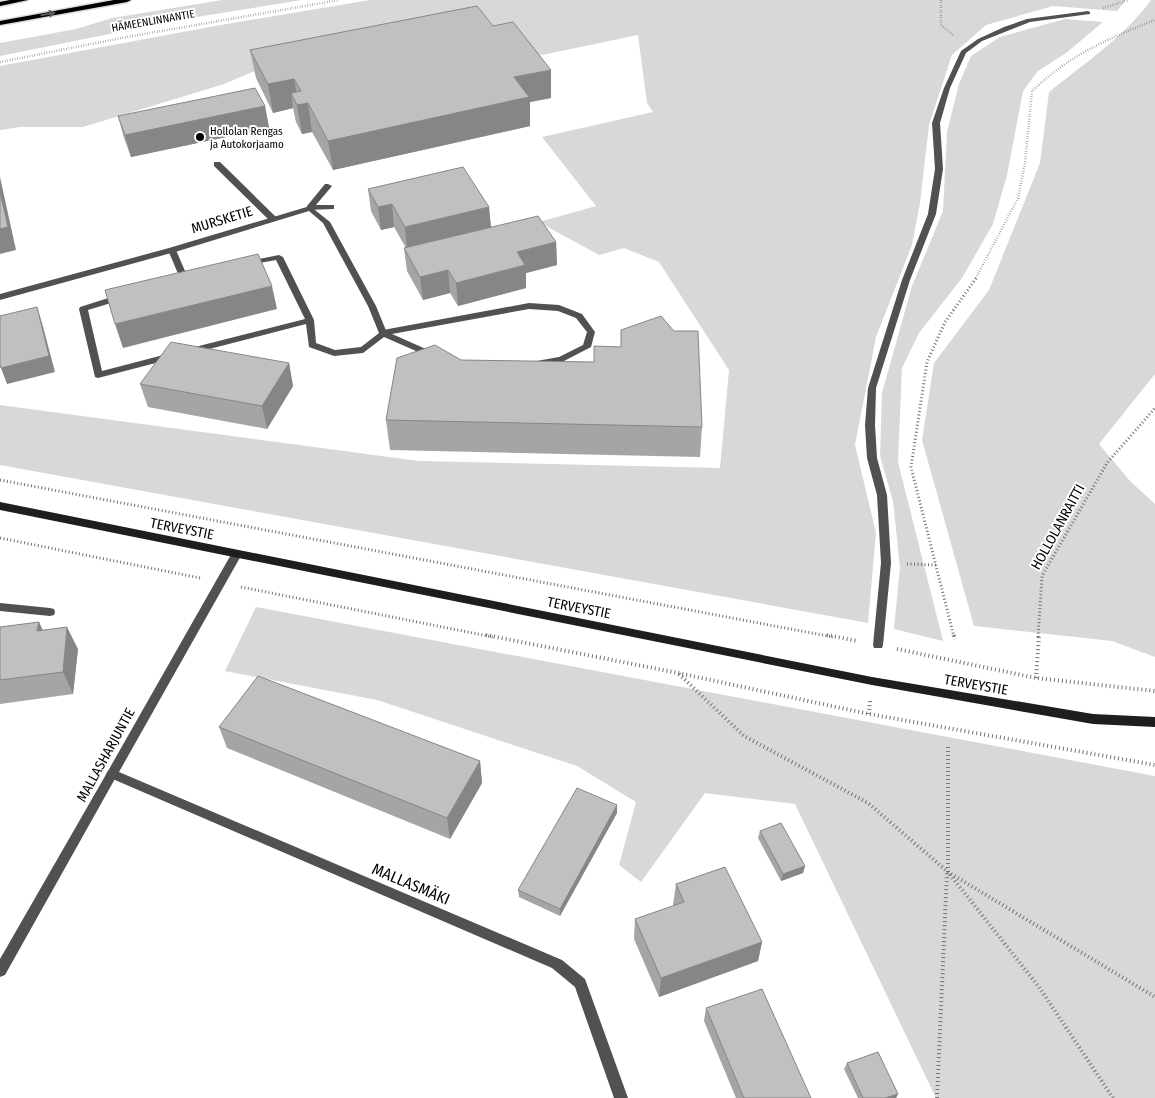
<svg xmlns="http://www.w3.org/2000/svg" width="1155" height="1098" font-family="'Fira Sans Condensed',sans-serif">
	<style>
		.green { fill: #d8d8d8 }
		.lines { fill: none; stroke-linecap: round; stroke-linejoin: round }
		.primary-casing { stroke: #dbdbdb; stroke-width: 3 }
		.path-far2 { stroke: #737373; stroke-width: 2.5; stroke-dasharray: 0.5 2; stroke-linecap: butt }
		.path-far1 { stroke: #737373; stroke-width: 3; stroke-dasharray: 1 2.5; stroke-linecap: butt }
		.path { stroke: #737373; stroke-width: 4; stroke-dasharray: 1 3; stroke-linecap: butt }
		.lane { fill: #515151; fill-rule: evenodd }
		.street { fill: #515151; fill-rule: evenodd }
		.secondary { fill: #1e1e1e; fill-rule: evenodd }
		.primary { fill: #000; fill-rule: evenodd }
		.wall { fill: #a5a5a5 }
		.shaded-wall { fill: #868686 }
		.building { fill: #c0c0c0; stroke: #868686 }
		.oneway { fill: #595959 }
		.poi-dot { fill: #000; stroke: #fff; stroke-width: 2 }
		.labels { text-anchor: middle; dominant-baseline: central; stroke-width: 4; stroke-linejoin: round; paint-order: stroke }
		.far-street-label { font-size: 11px; fill: #000; stroke: #fff }
		.far-poi-label { font-size: 11px; fill: #000; stroke: #fff; text-anchor: start }
		.street-label { font-size: 14px; fill: #000; stroke: #fff }
		.near-street-label { font-size: 16px; fill: #000; stroke: #fff }
	</style>
	<rect width="100%" height="100%" fill="#fff"/>
	<path class="green" d="M222,0h80l-118,19 -184,37v-13l76,-14 36,-11z
		M370,0h756l-9,11 -64,-5 -67,19 -34,30 -23,70 -9,78 -8,42 -36,92 -21,108 21,88 -8,90 -868,-158v-60l419,56 301,7 9,-98 -70,-108 -35,-14 -25,7 -60,-33 57,-16 -54,-69 111,-25 -6,-9 -9,-68 -96,20 -40,-10 -235,21 -43,18 -141,43h-63l-20,3v-64l215,-40z
		M1151,0h4v374l-56,70 31,37 25,23v153l-43,-16 -138,-15 -52,-186 12,-77 55,-73 51,-127 9,-71c36,-29 75,-55 102,-92z
		M1065,19l38,3 -37,31 -28,18 -15,20 -16,84 -14,49 -31,54 -43,55 -17,35 -4,94 45,179 -49,-12 6,-62 -7,-66 -13,-45 2,-63 30,-107 31,-75 4,-79 12,-48 12,-28 29,-19z
		M256,607l899,169v322h-219l-141,-294 -90,-11 -64,89 -22,-17 17,-63 -59,-36 -200,-66 -152,-29z"/>
	<g class="lines">
		<defs>
			<path id="primary" d="M10,0h18l-28,6v-4z
				M114,0h17l-4,2 -127,23v-4z"/>
		</defs>
		<use href="#primary" class="primary-casing"/>
		<path class="path-far2" d="M941,0v25l13,11
			M1103,8l26,-8
			M0,62l127,-25 212,-37
			M976,278l42,-80 7,-35 7,-72c38,-36 75,-52 123,-71"/>
		<path class="path-far1" d="M0,480l833,157
			M0,538l200,40
			M907,564l29,1
			M241,587l252,50
			M954,637l-43,-170 16,-105 18,-40 32,-45
			M1038,637l4,-61 65,-113 48,-55"/>
		<path class="path" d="M486,635l192,38 191,41 286,51
			M827,635l30,6
			M954,635l1,4
			M897,649l139,29 119,13
			M679,674l65,62 124,67 80,69 207,125
			M1036,678l3,-43
			M869,714l1,-14
			M948,747v125l91,115 74,111
			M937,1098l10,-225"/>
		<path class="lane" d="M1088,11l2,1v2l-60,8 -48,19 -16,12 -16,35 -10,35 3,46 -7,45 -26,66 -34,108 -1,37 2,33 10,37 4,68 -8,82 -1,3h-8l-1,-3 8,-82 -4,-68 -10,-37 -2,-33 3,-37 34,-108 26,-66 7,-45 -3,-46 12,-35 17,-37 17,-12 26,-12 23,-8z
			M214,162h6l56,55v4h-6l-56,-55z
			M325,184h3l4,2 -16,19h18v4l-27,1v-4z
			M169,248h6l1,2 12,28 -1,2 -9,2 -4,-3 5,-3 -11,-26z
			M279,255l4,2 31,63 2,23 19,7 26,-3 22,-17 146,-27 30,2 23,9 13,18 -4,15 -27,14 -30,6 -3,-1 -1,-2 1,-2 28,-5 24,-12 4,-13 -11,-14 -18,-7 -29,-2 -137,25 43,19 1,2 -4,3 -48,-21 -21,16 -29,3 -25,-9 -3,-23 -116,30 -3,-1 -1,-2 1,-2 118,-30 -29,-59 -27,5 -4,-2 4,-2z
			M121,294l4,3 -1,2 -36,11 14,61 69,-18 4,3 -4,3 -73,19 -3,-1 -16,-68 1,-2z
			M0,603l50,5 4,1 1,3 -1,3 -4,1 -50,-5z
			M112,769l4,2 2,3 -2,3 -111,198 -5,2v-18l108,-188z"/>
		<path class="street" d="M310,206l20,16 46,84 11,27 -1,2 -3,1 -4,-3 -11,-27 -45,-83 -14,-12 -134,41 -175,48v-6l169,-46z
			M237,550l5,4 -123,218 443,188 23,19 43,119h-14l-39,-111 -23,-19 -444,-191 -2,-3 2,-3 125,-220z"/>
		<path class="secondary" d="M0,502l872,175 221,37 62,3v10l-62,-3 -221,-39 -872,-175z"/>
		<use href="#primary" class="primary"/>
	</g>
	<path class="wall" d="M493,26l58,72 -21,4v24l-197,44 -21,-38 -10,2 -6,-12 -3,-14 -20,5 -17,-35 -6,-28z
		M265,106l4,22 -138,29 -7,-19 -6,-22z
		M368,189l121,18 2,20 65,15 1,23 -31,8v15l-68,18 -8,-13 -27,7 -16,-29 -3,-23h2l-12,-21 -13,3 -10,-19z
		M674,331l28,96 -2,30 -310,-7 -4,-30 75,-60 133,2 26,-15z
		M289,363l4,23 -26,43 -119,-22 -8,-23z
		M39,622l3,8 36,19 -5,45 -73,10v-77z
		M219,727l261,34 2,22 -32,56 -223,-91z
		M617,805v8l-57,103 -41,-19 -1,-7z
		M760,831l45,35 -2,7 -22,8 -23,-43z
		M676,884l86,58 -4,19 -99,36 -25,-58 1,-20 39,-13 -1,-1z
		M706,1008l105,90h-75l-32,-77z
		M847,1063l51,31 -2,4h-38l-14,-29z"/>
	<path class="shaded-wall" d="M551,70v28l-21,4v24l-197,44 -5,-29 186,-64z
		M294,79l5,26 9,-2 4,29 -10,2 -5,-29 -6,-12 2,15 -20,5 -5,-29z
		M265,106l4,22 -138,29 -6,-22z
		M0,177l16,73 -16,4z
		M392,204l2,23 -13,3 -3,-23z
		M489,207l2,22 -84,21 -2,-23z
		M556,242l1,23 -31,8v15l-68,18 -2,-23 61,-31z
		M448,270l2,23 -27,7 -3,-23z
		M272,286l5,23 -154,39 -8,-24z
		M37,307l5,16 13,49 -48,12 -6,-16z
		M289,363l4,23 -26,43 -5,-23z
		M39,622l10,22 -12,-13z
		M67,627l11,22 -5,45 -10,-22z
		M480,761l2,22 -32,56 -3,-21z
		M617,805v8l-57,103v-7z
		M805,866l-2,7 -22,8 2,-7z
		M762,942l-4,19 -99,36 2,-19z
		M898,1094l-2,4h-11z"/>
	<path class="building" d="M477,6l16,20 20,-4 38,48 -37,7 15,20 -201,44 -20,-38 -11,2 -6,-12 10,-2 -7,-12 -26,5 -18,-34z
		M255,88l10,18 -140,29 -7,-19z
		M463,167l26,40 -84,20 -13,-23 -14,3 -10,-18z
		M0,192l8,35 -8,2z
		M538,216l18,26 -39,10 8,13 -69,18 -8,-13 -28,7 -16,-29z
		M258,254l14,32 -157,38 -10,-34z
		M37,307l12,49 -48,12 -1,-4v-48z
		M661,316l13,15h24l4,96 -316,-7 11,-62 38,-13 26,15 133,2v-16l27,1v-17z
		M171,342l118,21 -27,43 -122,-22z
		M39,622l-2,9 30,-4 -4,45 -63,8v-53z
		M258,676l222,85 -33,57 -228,-91z
		M577,788l40,17 -57,104 -42,-19z
		M781,823l24,43 -22,8 -23,-43z
		M725,867l37,75 -101,36 -26,-59 49,-17 -8,-18z
		M762,989l49,109h-67l-38,-90z
		M878,1052l20,42 -13,4h-22l-16,-35z"/>
	<defs><path id="oneway-solid" d="M-6-.8H1V-3.2L6.5 0L1 3.2V.8H-6Z" transform="scale(1.25)"/></defs>
	<use class="oneway" href="#oneway-solid" transform="translate(48 14) rotate(-10)"/>
	<circle class="poi-dot" cx="200" cy="137" r="5"/>
	<g class="labels">
		<g class="far-street-label">
			<text transform="translate(153 21) rotate(-10)">HÄMEENLINNANTIE</text>
		</g>
		<g class="far-poi-label">
			<text x="210" y="131">Hollolan Rengas<tspan x="210" dy="13">ja Autokorjaamo</tspan></text>
		</g>
		<g class="street-label">
			<text transform="translate(222 220) rotate(-17)">MURSKETIE</text>
			<text transform="translate(1058 527) rotate(-61)">HOLLOLANRAITTI</text>
			<text transform="translate(182 529) rotate(11)">TERVEYSTIE</text>
			<text transform="translate(579 608) rotate(11)">TERVEYSTIE</text>
			<text transform="translate(976 685) rotate(10)">TERVEYSTIE</text>
			<text transform="translate(106 755) rotate(-61)">MALLASHARJUNTIE</text>
		</g>
		<g class="near-street-label">
			<text transform="translate(411 884) rotate(23)">MALLASMÄKI</text>
		</g>
	</g>
</svg>
